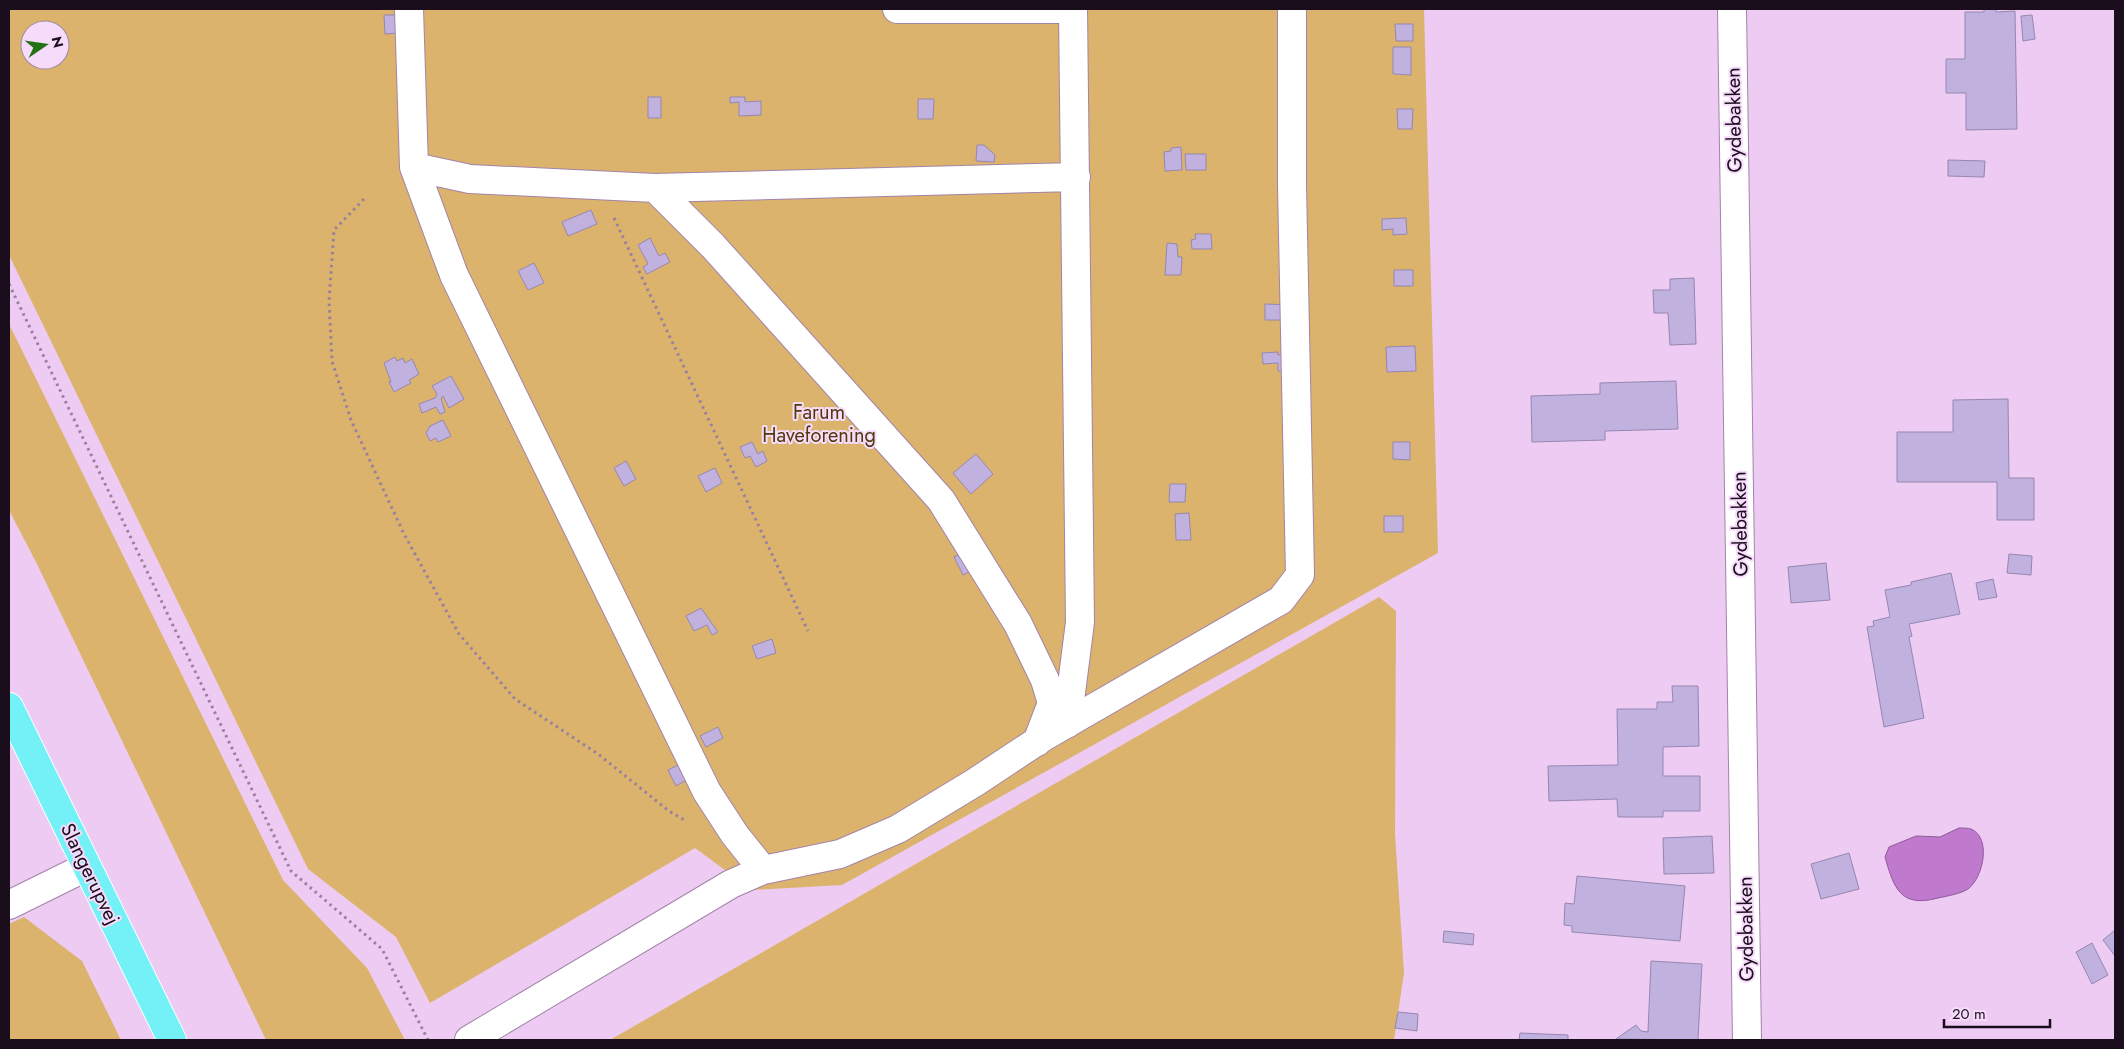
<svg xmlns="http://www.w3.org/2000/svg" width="2124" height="1049" font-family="Jost,sans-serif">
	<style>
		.green { fill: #dbb36d; fill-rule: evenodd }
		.water { fill: #bf7acd; stroke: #8e5a98 }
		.building { fill: #c0b1de; stroke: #9587b1 }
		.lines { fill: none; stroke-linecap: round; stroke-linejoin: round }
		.minor-casing { stroke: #a384a9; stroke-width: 30 }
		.major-casing { stroke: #fff; stroke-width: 30 }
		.path { stroke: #99809d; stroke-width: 3; stroke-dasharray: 2.5 4; stroke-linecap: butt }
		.minor { stroke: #fff; stroke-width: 28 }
		.major { stroke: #73f1f7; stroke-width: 28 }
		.labels { text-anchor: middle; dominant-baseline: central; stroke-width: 4; stroke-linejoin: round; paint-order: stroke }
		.street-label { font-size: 20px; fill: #1a0e1c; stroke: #f6dbfb }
		.park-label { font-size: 20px; fill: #4f3809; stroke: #f6dbfb }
	</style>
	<rect width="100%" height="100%" fill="#edcbf3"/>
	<path class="green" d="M9,9h1415l14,544 -596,332 -90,5 -57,-42 -265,155 -34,-66 -88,-68 -299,-614zM30,30h30v30h-30z
		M9,324l274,556 84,88 38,72h-139l-229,-476 -28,-54z
		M1379,597l17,14 -1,223 9,139 -10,67h-784z
		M24,917l58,44 39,79h-112v-116z"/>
	<path class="water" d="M1959,828c3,0 9,0 12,1 21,9 12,49 -3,60 -8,5 -21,7 -30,9 -37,10 -44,-9 -53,-41l4,-10 27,-11 24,1z"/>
	<path class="building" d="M1984,9h12v3l19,-1 2,118 -51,1v-37h-20v-34h19v-47h19z
		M384,15h14v18l-13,1z
		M2032,15l3,24 -12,2 -2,-25z
		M1395,24h18v17h-17z
		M1393,47h18v28l-18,-1z
		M648,97h13v21h-13z
		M730,97h15v5l16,-1v14l-22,1v-14l-9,1z
		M918,99h16l-1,20h-15z
		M1397,109h16l-1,20h-14z
		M977,145h7l11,10 -1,7 -18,-1z
		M1181,147l1,23 -17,1 -1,-19 7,-1v-3z
		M1185,154h21v16h-20z
		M1948,160l37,1 -1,16 -36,-1z
		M591,210l6,14 -29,12 -6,-14z
		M1406,218l1,16 -14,1v-6l-11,1v-11z
		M1195,234h16l1,15h-20l-1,-9 5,-1z
		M650,238l9,18 6,-3 5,9 -23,12 -4,-7 5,-3 -10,-19z
		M1167,243l10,1 1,13h4l-1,18h-16z
		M534,263l10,20 -16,7 -10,-19z
		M1394,270h19v16h-19z
		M1694,278l2,66 -26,1 -2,-32h-14l-1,-23h17v-11z
		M1265,304l27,1v15h-27z
		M1415,346l1,25 -29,1 -1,-25z
		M1278,352v3h13v16h-13v-8l-15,1 -1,-11z
		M395,357l2,4 6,-3 2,5 7,-4 7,15 -10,6 2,3 -17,9 -5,-10h2l-7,-19z
		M451,376l13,23 -15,9 -6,-12 -2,2 4,14 -5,2 -4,-7 -14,6 -3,-9 16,-6 2,-4 -5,-8z
		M1676,381l2,48 -73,2v9l-73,2 -1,-46 69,-2v-11z
		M2008,399l1,79h25v42h-37v-38h-100v-50h56v-32z
		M443,420l8,16 -13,6 -2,-4 -6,3 -4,-8 4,-7z
		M752,442l6,12 5,-3 4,10 -11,6 -6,-11 -5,2 -5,-11z
		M1393,442h17v18l-17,-1z
		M976,454l17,20 -22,20 -18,-21z
		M626,461l10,18 -12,7 -10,-18z
		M715,468l7,15 -16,9 -8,-16z
		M1170,484h16l-1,18h-16z
		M1189,513l2,27h-15l-1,-26z
		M1384,516h19v16h-19z
		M970,549l9,18 -16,8 -9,-18z
		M2009,554l23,2 -1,19 -24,-2z
		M1826,563l4,37 -39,3 -3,-36z
		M1951,573l9,41 -51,10 3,12 -3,1 15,81 -40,9 -17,-100 7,-1 -1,-5 17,-4 -5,-27 26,-5v-3z
		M1993,579l4,18 -18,3 -3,-17z
		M701,608l17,24 -6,3 -5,-10 -13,6 -8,-15z
		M772,639l4,14 -19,6 -5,-13z
		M1672,686h26l1,60 -36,1v29h37v35h-37v6h-45l-1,-18 -68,2 -1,-35 70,-1 -1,-56h40v-7h16z
		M718,727l5,11 -17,9 -6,-11z
		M680,764l8,15 -12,7 -8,-16z
		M1712,836l2,37 -50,1 -1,-36z
		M1849,853l10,36 -38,10 -10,-35z
		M1577,876l108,10 -5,55 -108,-9v-6l-8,-1 1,-22 9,1z
		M2115,930v26l-12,-16z
		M1444,931l30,3 -1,11 -30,-3z
		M2092,943l16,32 -16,9 -16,-32z
		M1651,961l51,3 -4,76 -82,-1 20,-14 5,6 7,1z
		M1398,1012l20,2 -1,17 -22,-3z
		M1520,1033l48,2v5h-49z"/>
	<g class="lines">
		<defs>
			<path id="minor" d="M409,9l5,158 40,108 253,517 28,43 28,35
				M897,9h176
				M1732,9l15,1031
				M414,167l56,12 185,9 58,58 228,254 77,124 27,56 7,23 -15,39
				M655,188l421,-11
				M1067,724l13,-102 -7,-613
				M9,905l77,-38
				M469,1040l262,-156 32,-14 77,-16 58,-25 76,-46 71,-47 236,-136 19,-25 -8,-390v-176"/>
			<path id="major" d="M9,707l163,333"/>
		</defs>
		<use href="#minor" class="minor-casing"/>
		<use href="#major" class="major-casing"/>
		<path class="path" d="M364,199l-30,31 -5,71 3,60 19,59 53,114 55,100 56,65 83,55 71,57 17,10
			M614,218l194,413
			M9,284l282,587 91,78 46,91"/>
		<use href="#minor" class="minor"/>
		<use href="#major" class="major"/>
	</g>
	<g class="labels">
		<g class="street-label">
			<text transform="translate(1734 120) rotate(-91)">Gydebakken</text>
			<text transform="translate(1740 524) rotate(-91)">Gydebakken</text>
			<text transform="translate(90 874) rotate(64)">Slangerupvej</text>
			<text transform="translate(1746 929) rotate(-91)">Gydebakken</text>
		</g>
		<g class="park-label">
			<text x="819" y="412">Farum<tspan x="819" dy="23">Haveforening</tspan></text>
		</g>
	</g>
	<rect width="2124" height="1049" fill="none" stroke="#1a0e1c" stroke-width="20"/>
	<g transform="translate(45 45) rotate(77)"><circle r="24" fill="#f6dbfb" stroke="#9e89a2"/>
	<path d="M0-4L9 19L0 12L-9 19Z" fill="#257115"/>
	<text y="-8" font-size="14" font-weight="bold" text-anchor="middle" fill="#1a0e1c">N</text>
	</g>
	<path d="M1944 1019v8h106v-8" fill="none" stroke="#1a0e1c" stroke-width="2.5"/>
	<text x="1952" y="1019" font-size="15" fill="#1a0e1c" stroke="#f6dbfb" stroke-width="4" paint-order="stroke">20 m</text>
</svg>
